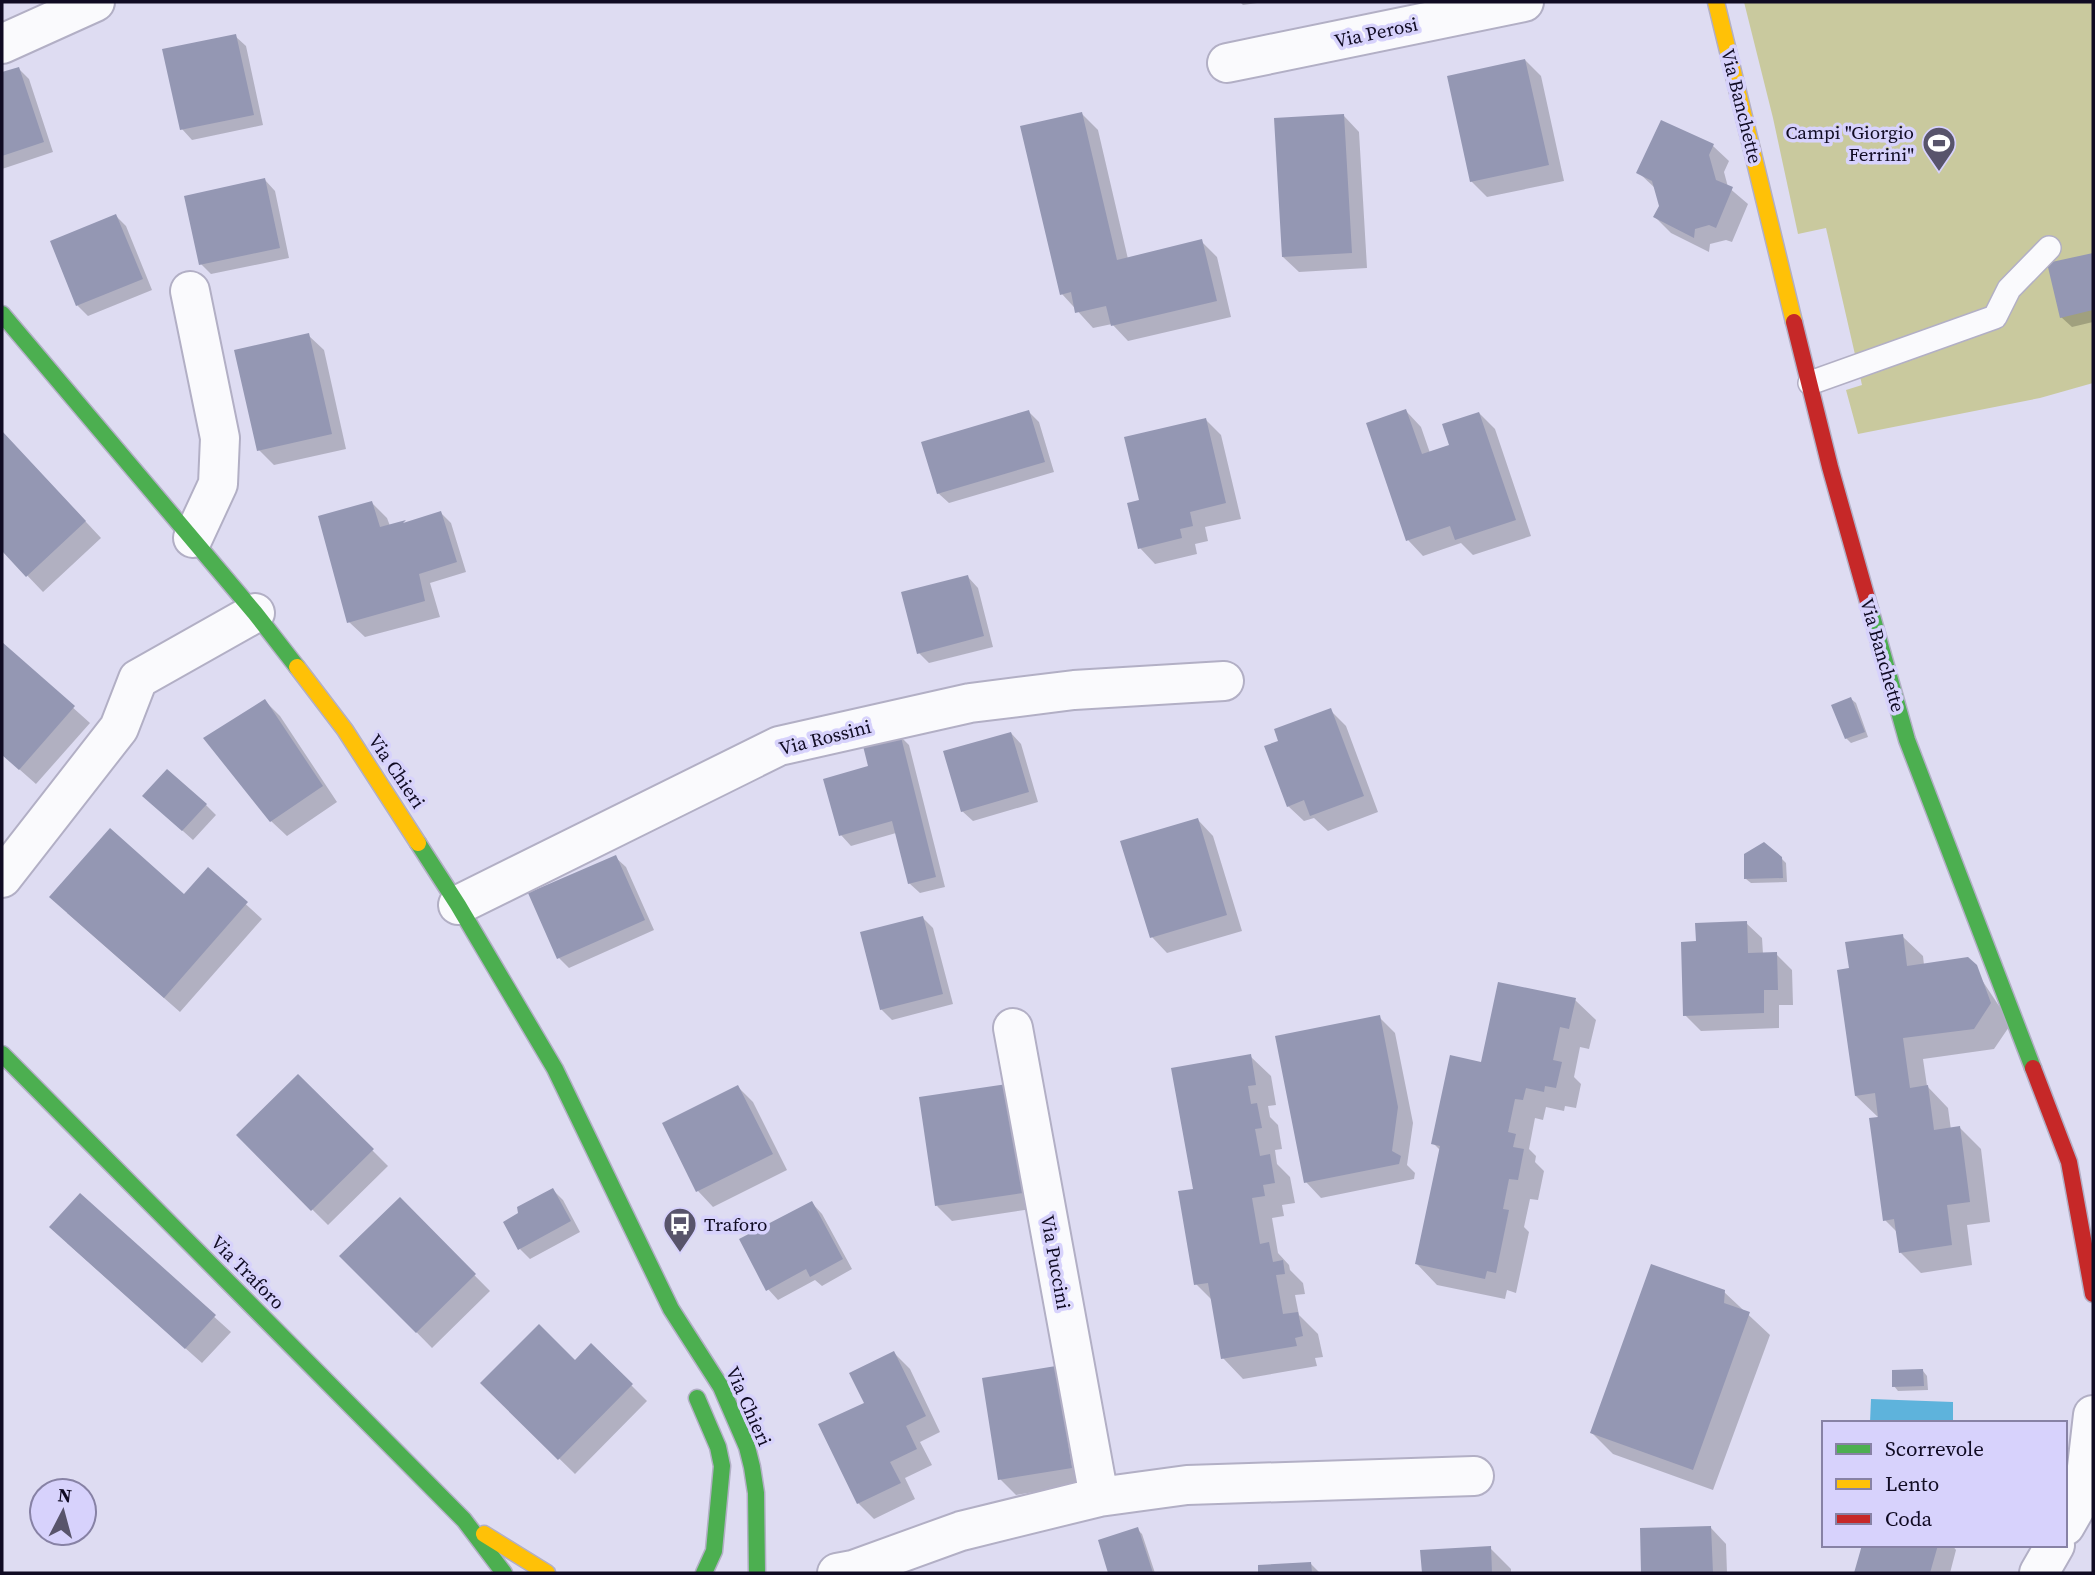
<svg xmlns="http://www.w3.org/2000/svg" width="2095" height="1575" font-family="'Source Serif 4',serif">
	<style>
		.green { fill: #c9c99e }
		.water { fill: #5eb3dc }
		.shadow { fill: #0003 }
		.building { fill: #9497b3 }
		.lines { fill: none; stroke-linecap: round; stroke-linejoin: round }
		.lane-casing { stroke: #b2afc5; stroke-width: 26 }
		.street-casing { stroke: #b2afc5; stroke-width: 42 }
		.fast-casing { stroke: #b2afc5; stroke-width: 19 }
		.slow-casing { stroke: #b2afc5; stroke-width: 19 }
		.jam-casing { stroke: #b2afc5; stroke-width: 19 }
		.lane { stroke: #fafafd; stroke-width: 23 }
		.street { stroke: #fafafd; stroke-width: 38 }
		.fast { stroke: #4caf50; stroke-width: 16 }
		.slow { stroke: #ffc107; stroke-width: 16 }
		.jam { stroke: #c62828; stroke-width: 16 }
		.labels { text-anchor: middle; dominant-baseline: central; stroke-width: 7; stroke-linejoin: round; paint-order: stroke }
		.street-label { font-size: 19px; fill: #100b23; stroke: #d7d2fc }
		.poi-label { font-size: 19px; fill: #100b23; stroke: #d7d2fc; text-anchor: end }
	</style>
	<rect width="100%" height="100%" fill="#dedcf2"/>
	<path class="green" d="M1744,2h349v381l-53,15 -182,36 -12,-44 16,-5 -36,-157 -28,6 -25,-116z"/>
	<path class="water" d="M1871,1399l82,3v21h-83z"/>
	<path class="shadow" d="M1240,2h24l-21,3z
		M235,36l11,10 17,79 -71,15 -10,-11z
		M1525,60l16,16 23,105 -77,16 -16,-16z
		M19,69l10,10 24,73 -51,17v-95z
		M1082,114l16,16 30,129 73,-18 16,16 14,60 -103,24 -16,-17 -19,4 -31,-34z
		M1344,116l15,16 8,136 -68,4 -16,-15z
		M1713,146l16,15 -5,11 4,15 20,17 -16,38 -6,-2 -16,4 -1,8 -38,-19 -16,-16 6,-11 -5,-17 -18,-17z
		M265,180l10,11 14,67 -78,16 -10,-10z
		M116,216l10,10 26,64 -64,26 -11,-11z
		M2093,255v67l-21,5 -11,-10 -12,-52z
		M308,335l16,15 22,99 -72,16 -15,-15z
		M1406,411l15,16 9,26 21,-7 28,-33 16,16 36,107 -58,19 -12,-12 -38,13 -15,-16z
		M1029,412l10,10 15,50 -105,31 -11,-10z
		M1205,419l16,16 20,84 -36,8 3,14 -13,3 2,10 -42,10 -15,-16 1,-46z
		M2,432l99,106 -58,54 -41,-43z
		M372,503l15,15 3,8 14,-2 37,-11 10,10 15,49 -36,11 10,34 -75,20 -16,-15z
		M968,577l10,11 15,59 -64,16 -10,-10z
		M2,644l88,79 -54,61 -34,-30z
		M1851,699l5,4 12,34 -17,6 -5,-5z
		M265,701l15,15 57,86 -50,34 -16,-15z
		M1330,710l16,16 32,86 -50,19 -14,-13 -10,3 -16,-15 -7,-64z
		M1011,733l10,11 17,58 -65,19 -11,-10z
		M899,735l10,10 36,142 -25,6 -11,-10 -13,-50 -45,13 -10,-11 29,-67z
		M206,805l10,10 -23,25 -38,-34z
		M1198,820l15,16 29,95 -75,22 -15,-16z
		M615,857l11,10 28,63 -85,38 -10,-10z
		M1781,858l5,5 1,19 -36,1 -5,-4z
		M208,870l54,49 -82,93 -113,-99 118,-17z
		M923,918l10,10 20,76 -61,16 -11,-11z
		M1746,923l16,15 1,16h13l16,16 1,35h-14v23l-78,3 -16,-16 13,-72z
		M1902,936l21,20 1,9 44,-6 43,65 -17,25 -71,10 4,27 21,22 3,22 9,-2 21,21 9,73 -23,3 5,40 -51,8 -21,-21 -2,-19 -13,-13 -6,-102 -23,-22 -5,-126z
		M1575,1000l21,20 -7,29 -9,-2 -6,30 7,7 -5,24 -11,-2 -1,5 -18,-4 -3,13 -8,-2 -6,31 7,7 -1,6 9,9 -6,29 -8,-1 -6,28 5,5 -13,61 -9,-3 -2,9 -68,-14 -20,-21 24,-113 -8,-8 49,-79z
		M1379,1017l16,16 18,90 -6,42 8,8 -1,6 -93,19 -15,-16z
		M1250,1056l21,20 5,29 -8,1 2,11 8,8 4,24 -7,1 2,14 13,13 5,26 -13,2 2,11 -12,2 6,35 11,12 1,5 13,13 2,11 -10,1 4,20 19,19 5,23 -8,1 2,8 -74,13 -20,-21 -10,-57 -17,-17 -1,-94z
		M298,1076l90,90 -60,59 -90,-89z
		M1006,1086l32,122 -86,13 -15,-15z
		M738,1087l15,15 34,68 -74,37 -15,-16z
		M553,1190l10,10 17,32 -50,27 -10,-10z
		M80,1196l151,136 -29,31 -135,-120z
		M399,1199l91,92 -58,57 -90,-92z
		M812,1203l10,11 30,55 -30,17 -7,-6 -37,20 -10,-11z
		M1724,1292l46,43 -57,155 -100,-36 -21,-21z
		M591,1345l56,56 -72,73 -93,-91 93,-21z
		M894,1353l16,16 30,63 -20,10 12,23 -27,13 10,21 -41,20 -16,-16 8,-100z
		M1056,1368l31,115 -71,12 -16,-16z
		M1923,1371l4,5 1,14 -30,1 -4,-5z
		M1711,1528l15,16 1,29h-84l-1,-43z
		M1137,1529l5,5 13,39h-45l-10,-32z
		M1864,1545h88l4,5 -6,23h-94z
		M1490,1548l21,21v4h-88l-1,-21z
		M1311,1564l9,9h-60v-6z"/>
	<path class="building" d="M236,34l18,81 -74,15 -18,-81z
		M1525,59l24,106 -79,17 -23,-106z
		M19,67l25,75 -42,14v-84z
		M1082,112l35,148 85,-21 15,62 -106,25 -5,-20 -31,7 -4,-21 -11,3 -40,-169z
		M1344,114l8,139 -70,4 -8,-139z
		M1661,120l53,24 -5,11 7,25 17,7 -17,41 -7,-3 -14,4 -1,9 -41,-21 6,-11 -7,-25 -16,-8z
		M265,178l15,70 -81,17 -15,-69z
		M116,214l27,65 -67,27 -26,-65z
		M2093,253v57l-33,8 -13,-55z
		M309,333l23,101 -75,17 -23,-101z
		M1406,409l16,45 27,-9 -7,-21 37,-12 37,108 -61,20 -5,-14 -44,15 -40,-118z
		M1029,410l16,52 -108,32 -16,-52z
		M1206,418l20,85 -36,9 3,14 -13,3 2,9 -44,11 -11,-46 12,-3 -15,-63z
		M2,431l84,90 -60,56 -24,-26z
		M372,501l8,26 26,-7 -3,3 38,-12 16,51 -38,12 6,27 -78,22 -29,-107z
		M968,575l16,61 -67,18 -16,-62z
		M2,642l73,64 -56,64 -17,-15z
		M1851,697l14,35 -20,7 -14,-34z
		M265,699l58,87 -53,36 -67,-84z
		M1331,708l33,88 -54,20 -6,-16 -17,7 -23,-61 14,-5 -4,-12z
		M1011,732l18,60 -68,20 -18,-61z
		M900,733l36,144 -28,7 -16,-63 -53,15 -16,-57 45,-13 -6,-24z
		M167,769l40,35 -25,27 -40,-35z
		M1198,818l29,97 -77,23 -30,-97z
		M110,828l74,66 24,-27 40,35 -84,96 -115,-101z
		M1764,842l18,15 1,21 -39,1v-25z
		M616,855l29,65 -88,39 -29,-66z
		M923,916l20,78 -63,16 -20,-78z
		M1747,921l1,32 29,-1 1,38h-14v23l-81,3 -2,-74 15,-1 -1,-18z
		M1903,934l4,32 61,-9 9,8 14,38 -17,26 -71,9 7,50 18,-3 6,45 26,-4 10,76 -23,3 5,40 -53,8 -5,-34 -11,2 -14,-103 9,-1 -3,-24 -20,3 -18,-126 12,-2 -4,-26z
		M1498,982l78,16 -7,31 -9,-2 -7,33 9,2 -6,26 -11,-2 -1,6 -18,-4 -3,12 -8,-1 -7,33 8,2 -3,13 11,2 -6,31 -9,-1 -6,30 6,1 -13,63 -9,-2 -2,8 -70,-15 25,-118 -9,-2 19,-89 31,7z
		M1380,1015l18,92 -6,44 9,5 -2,8 -95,19 -29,-147z
		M1251,1054l5,31 -8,1 3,18 6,-1 5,25 -7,1 5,27 10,-2 5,29 -12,2 2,11 -13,2 8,46 9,-2 4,20 10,-2 2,14 -9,1 7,39 15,-2 5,24 -8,2 2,8 -76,13 -13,-76 -14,2 -16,-94 15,-2 -22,-121z
		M298,1074l76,75 -63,62 -75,-76z
		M1007,1084l16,109 -88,13 -16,-109z
		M738,1085l35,69 -77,38 -34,-69z
		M553,1188l18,33 -53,29 -15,-28 15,-9 -1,-6z
		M80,1193l136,122 -31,34 -136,-122z
		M400,1197l76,77 -60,59 -77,-77z
		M812,1201l31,58 -33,18 -4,-8 -40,22 -27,-52z
		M1651,1264l74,26 -1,13 26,9 -57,158 -103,-37z
		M539,1324l36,36 16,-17 42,41 -75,76 -78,-77z
		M894,1351l32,65 -20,10 11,23 -27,13 11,21 -44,21 -39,-80 46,-21 -15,-30z
		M1056,1366l16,102 -74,12 -16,-102z
		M1923,1369l1,17 -32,1v-17z
		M1711,1526l2,47h-72l-1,-45z
		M1138,1527l15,46h-45l-10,-33z
		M1862,1545h76l-8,28h-76z
		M1491,1546l1,27h-70l-2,-23z
		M1311,1562l1,11h-54v-8z"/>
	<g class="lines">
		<defs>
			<path id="lane" d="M1810,383l185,-66 14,-28 40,-41"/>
			<path id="street" d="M2,44l93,-42
				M1227,63l297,-61
				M190,291l30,147 -2,46 -25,54
				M2,878l117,-150 19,-49 117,-66
				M458,905l321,-159 191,-43 104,-13 150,-9
				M1013,1028l86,469
				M2065,1526l19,-33 9,-78
				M837,1573l16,-3 108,-39 138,-34 88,-12 287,-9
				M2039,1573l16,-28"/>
			<path id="fast" d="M2,314l253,299 42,54
				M1870,609l37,131 126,328
				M418,843l40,62 97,164 116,240 50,78 26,60 5,20 4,26 1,80
				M2,1054l462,466 40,53
				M697,1398l21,49 4,19 -8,85 -10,22"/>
			<path id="slow" d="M1716,2l78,320
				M297,667l48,63 73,113
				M484,1534l63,39"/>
			<path id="jam" d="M1794,322l36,145 40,142
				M2033,1068l36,94 24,132"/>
		</defs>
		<use href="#lane" class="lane-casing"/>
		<use href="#street" class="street-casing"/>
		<use href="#fast" class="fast-casing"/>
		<use href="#slow" class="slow-casing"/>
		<use href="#jam" class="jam-casing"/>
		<use href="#lane" class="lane"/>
		<use href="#street" class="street"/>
		<use href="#fast" class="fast"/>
		<use href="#slow" class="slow"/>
		<use href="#jam" class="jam"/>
	</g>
	<defs>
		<symbol id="stadium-pin" viewBox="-11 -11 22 30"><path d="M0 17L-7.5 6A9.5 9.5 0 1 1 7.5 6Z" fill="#58546b" stroke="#d7d2fc"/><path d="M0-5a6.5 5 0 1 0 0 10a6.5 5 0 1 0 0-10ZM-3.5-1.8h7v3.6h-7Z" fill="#fff"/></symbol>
		<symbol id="bus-pin" viewBox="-11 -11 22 30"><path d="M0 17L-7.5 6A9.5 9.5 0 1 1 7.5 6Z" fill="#58546b" stroke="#d7d2fc"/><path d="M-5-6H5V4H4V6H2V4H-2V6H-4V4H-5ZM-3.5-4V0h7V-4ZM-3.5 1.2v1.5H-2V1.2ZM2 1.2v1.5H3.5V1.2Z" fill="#fff"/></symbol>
	</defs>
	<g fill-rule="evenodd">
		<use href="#stadium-pin" x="1920" y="124" width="38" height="52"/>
		<use href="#bus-pin" x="661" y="1205" width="38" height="52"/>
	</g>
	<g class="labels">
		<g class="street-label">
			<text transform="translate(1376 32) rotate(-12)">Via Perosi</text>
			<text transform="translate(1742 106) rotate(76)">Via Banchette</text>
			<text transform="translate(1883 655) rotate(74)">Via Banchette</text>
			<text transform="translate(825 737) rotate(-14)">Via Rossini</text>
			<text transform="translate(397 771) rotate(56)">Via Chieri</text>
			<text transform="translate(1056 1262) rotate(80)">Via Puccini</text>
			<text transform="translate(248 1272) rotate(45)">Via Traforo</text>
			<text transform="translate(749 1406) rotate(66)">Via Chieri</text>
		</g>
		<g class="poi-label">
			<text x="1914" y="132">Campi "Giorgio<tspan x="1914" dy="22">Ferrini"</tspan></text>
			<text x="704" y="1224" text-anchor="start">Traforo</text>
		</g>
	</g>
	<rect width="2095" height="1575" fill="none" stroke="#100b23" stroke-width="7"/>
	<rect x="1822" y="1421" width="245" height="126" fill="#d7d2fc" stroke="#8782a5" stroke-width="2"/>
	<rect x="1836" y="1444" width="35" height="10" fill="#4caf50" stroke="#8782a5" stroke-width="2"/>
	<text x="1885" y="1456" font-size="21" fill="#100b23">Scorrevole</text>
	<rect x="1836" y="1479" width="35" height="10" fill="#ffc107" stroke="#8782a5" stroke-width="2"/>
	<text x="1885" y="1491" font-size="21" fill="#100b23">Lento</text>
	<rect x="1836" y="1514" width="35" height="10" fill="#c62828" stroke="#8782a5" stroke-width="2"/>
	<text x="1885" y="1526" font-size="21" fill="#100b23">Coda</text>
	<g transform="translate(63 1512) rotate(6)"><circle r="33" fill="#d7d2fc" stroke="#8782a5" stroke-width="2"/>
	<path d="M0-5L12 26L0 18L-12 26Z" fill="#58546b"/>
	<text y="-10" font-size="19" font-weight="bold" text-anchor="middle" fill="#100b23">N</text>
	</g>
</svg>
